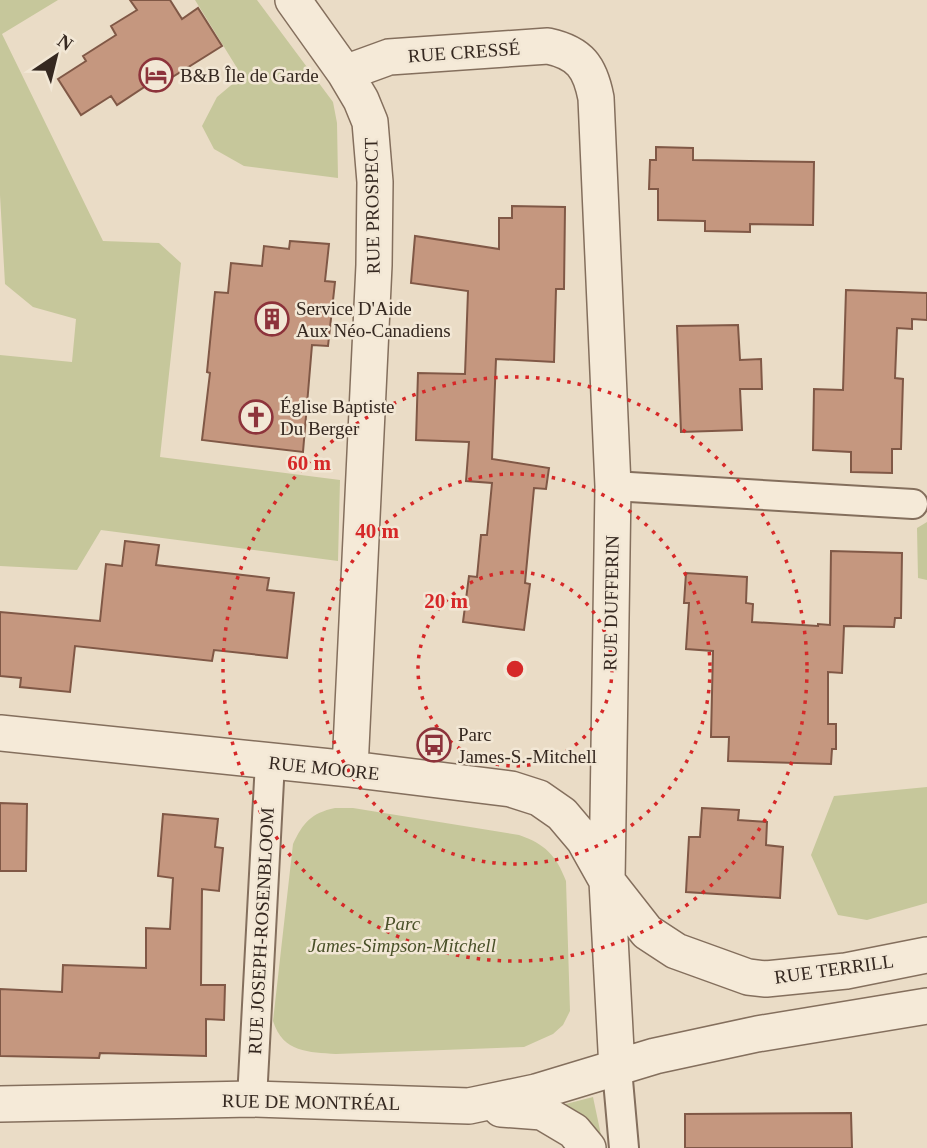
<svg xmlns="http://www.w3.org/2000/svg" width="927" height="1148" font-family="Georgia,serif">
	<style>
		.green { fill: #c6c79b }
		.building { fill: #c5977f; stroke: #805846; stroke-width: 2 }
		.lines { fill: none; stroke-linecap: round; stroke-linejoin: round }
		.minor-casing { stroke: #846f5d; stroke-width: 32 }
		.tertiary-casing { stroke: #846f5d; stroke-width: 38 }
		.minor { stroke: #f5ead8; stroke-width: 28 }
		.tertiary { stroke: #f5ead8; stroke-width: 35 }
		.ring { fill: none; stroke: #d62828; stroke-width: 3.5; stroke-dasharray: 3.5 7 }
		.labels { text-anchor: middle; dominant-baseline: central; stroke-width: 5; stroke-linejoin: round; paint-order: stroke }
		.street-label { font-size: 19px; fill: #352820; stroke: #f2e7d5 }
		.poi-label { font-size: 19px; fill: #352820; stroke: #f2e7d5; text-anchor: start }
		.park-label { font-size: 19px; font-style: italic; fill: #495028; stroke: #f2e7d5 }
		.centre { fill: #d62828; stroke: #f2e7d5; stroke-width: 3.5 }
		.ring-label { font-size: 21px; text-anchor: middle; font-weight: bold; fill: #d62828; stroke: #f2e7d5; stroke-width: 5; stroke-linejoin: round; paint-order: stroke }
	</style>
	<rect width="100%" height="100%" fill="#eadcc6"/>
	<path class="green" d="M0,0h58l-56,34 101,207 56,2 22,20 -21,194 180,23 -2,81 -237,-31 -24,40 -77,-4v-211l72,7 4,-43 -43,-12 -28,-23 -5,-89z
		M195,0h62l76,102 4,21 1,55 -94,-12 -30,-17 -12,-23 15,-29 25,-21z
		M927,522v58l-9,-2 -1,-50z
		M927,787v116l-60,17 -29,-5 -27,-60 23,-59z
		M335,808h18l166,27c26,9 37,20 47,46l4,130 -7,14 -10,9 -29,13 -188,7c-27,-2 -53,-1 -63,-33l20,-177c10,-21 18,-31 42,-36z
		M593,1097l8,38 -39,-30z"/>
	<path class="building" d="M130,0h40l12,19 16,-11 24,38 -64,40 -3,-6 -38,25 -6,-9 -30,19 -23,-36 28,-18 -3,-5 33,-21 -5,-9 26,-16z
		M656,147l37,1v12l121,2 -1,63 -63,-1v8l-45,-1v-10l-47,-1v-31h-9l1,-29h6z
		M512,206l53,1 -1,82h-8l-2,73 -58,-3 -4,100 57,9 -3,21 -12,-1 -9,95 5,1 -6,46 -61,-8 6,-46 8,1 4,-42h6l5,-52 -26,-2 3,-39 -53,-2 2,-67 47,1 3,-83 -57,-8 4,-47 84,13v-31h13z
		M290,241l39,3 -4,37 10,1 -7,64 -16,-1 -9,107 -101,-12 8,-67 -3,-1 8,-80 13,1 3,-30 31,3 2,-20 25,3z
		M846,290l81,3v27l-15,-1v10l-15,-1 -2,50 8,1 -2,70h-9v24l-41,-1v-20l-38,-2 1,-61 29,1z
		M738,325l2,35 21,-1 1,30h-22l2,41 -61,2 -4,-106z
		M125,541l34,4 -3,20 113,13 -2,12 27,3 -7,65 -73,-8 -2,11 -137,-15 -5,46 -50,-5 1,-9 -21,-2v-64l100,9 6,-57 16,2z
		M831,551l71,2 -1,65h-6l-1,9 -50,-1 -2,47 -14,-1v52h8v25h-4l-1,15 -103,-3 1,-24h-18l2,-86 -27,-2 3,-46h-5l2,-30 61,4 -1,26 7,1 -1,18 66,4v-2l12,1z
		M0,803l27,1 -1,67h-26z
		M702,808l37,2 -1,10 29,2 -1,23 17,2 -3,51 -94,-6 3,-55h11z
		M163,814l55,5 -3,28 8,1 -4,43 -17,-2 -1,96h24l-1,35 -18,-1v37l-106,-3 -1,5 -99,-2v-67l62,3 1,-27 83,3v-40l24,1 3,-51 -15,-2z
		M851,1113l1,35h-167v-34z"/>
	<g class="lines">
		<defs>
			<path id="minor" d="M613,486l300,18
				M617,1069l7,79
				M252,1099l18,-337"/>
			<path id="tertiary" d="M293,0l52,73 16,27 9,22 5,60 -1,83 -24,504
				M345,73l44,-16 159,-11c32,7 42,21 48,52l17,388 -6,395 10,188
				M0,733l350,36 161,20 28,9 23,16 22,26 23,41 40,51 29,19 72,26 18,2 80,-8 81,-16
				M0,1104l252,-5 217,7 67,-14 119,-36 102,-22 170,-28
				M501,1109l41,3 32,19 14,17"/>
		</defs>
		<use href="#minor" class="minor-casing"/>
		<use href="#tertiary" class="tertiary-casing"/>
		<use href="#minor" class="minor"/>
		<use href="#tertiary" class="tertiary"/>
	</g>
	<g class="ring">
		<circle cx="515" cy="669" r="97"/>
		<circle cx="515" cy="669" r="195"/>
		<circle cx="515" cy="669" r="292"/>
	</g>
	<defs>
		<symbol id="hotel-ring" viewBox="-11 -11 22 22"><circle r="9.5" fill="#f2e7d5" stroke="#8d333b" stroke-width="1.5"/><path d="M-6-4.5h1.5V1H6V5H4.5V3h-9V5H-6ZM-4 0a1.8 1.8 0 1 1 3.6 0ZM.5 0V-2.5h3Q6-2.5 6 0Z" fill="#8d333b"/></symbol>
		<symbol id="building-ring" viewBox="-11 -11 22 22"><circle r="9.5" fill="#f2e7d5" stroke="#8d333b" stroke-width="1.5"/><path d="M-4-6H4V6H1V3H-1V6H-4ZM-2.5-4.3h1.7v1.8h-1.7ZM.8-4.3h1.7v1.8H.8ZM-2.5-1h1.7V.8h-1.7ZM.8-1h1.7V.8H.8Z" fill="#8d333b"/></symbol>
		<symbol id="church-ring" viewBox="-11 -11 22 22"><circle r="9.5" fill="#f2e7d5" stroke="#8d333b" stroke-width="1.5"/><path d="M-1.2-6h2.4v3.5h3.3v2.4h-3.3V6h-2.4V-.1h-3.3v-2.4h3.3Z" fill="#8d333b"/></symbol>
		<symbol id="bus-ring" viewBox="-11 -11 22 22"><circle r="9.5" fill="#f2e7d5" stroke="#8d333b" stroke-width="1.5"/><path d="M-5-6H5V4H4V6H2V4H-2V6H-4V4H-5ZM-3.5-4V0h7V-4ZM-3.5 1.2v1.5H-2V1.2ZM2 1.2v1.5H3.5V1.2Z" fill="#8d333b"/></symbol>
	</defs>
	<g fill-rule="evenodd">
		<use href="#hotel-ring" x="137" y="56" width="38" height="38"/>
		<use href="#building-ring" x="253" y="300" width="38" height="38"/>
		<use href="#church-ring" x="237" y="398" width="38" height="38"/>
		<use href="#bus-ring" x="415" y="726" width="38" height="38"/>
	</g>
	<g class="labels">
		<g class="street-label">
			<text transform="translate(464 52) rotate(-4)">RUE CRESSÉ</text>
			<text transform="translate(372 206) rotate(-91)">RUE PROSPECT</text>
			<text transform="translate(611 603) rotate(-89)">RUE DUFFERIN</text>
			<text transform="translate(324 768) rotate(6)">RUE MOORE</text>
			<text transform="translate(261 931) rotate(-87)">RUE JOSEPH-ROSENBLOOM</text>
			<text transform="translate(834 969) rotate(-8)">RUE TERRILL</text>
			<text transform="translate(311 1102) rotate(1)">RUE DE MONTRÉAL</text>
		</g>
		<g class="poi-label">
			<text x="180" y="75">B&amp;B Île de Garde</text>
			<text x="296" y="308">Service D'Aide<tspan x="296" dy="22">Aux Néo-Canadiens</tspan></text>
			<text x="280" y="406">Église Baptiste<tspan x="280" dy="22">Du Berger</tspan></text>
			<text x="458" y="734">Parc<tspan x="458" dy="22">James-S.-Mitchell</tspan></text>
		</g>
		<g class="park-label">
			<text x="402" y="923">Parc<tspan x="402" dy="22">James-Simpson-Mitchell</tspan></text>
		</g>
	</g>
	<circle cx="515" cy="669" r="10" class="centre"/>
	<g class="ring-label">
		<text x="309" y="470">60 m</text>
		<text x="377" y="538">40 m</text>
		<text x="446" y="608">20 m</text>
	</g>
	<g transform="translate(56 56) rotate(35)" stroke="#f2e7d5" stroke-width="5" paint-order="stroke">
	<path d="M0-5L12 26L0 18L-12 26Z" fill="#352820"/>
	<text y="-10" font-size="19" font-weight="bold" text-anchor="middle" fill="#352820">N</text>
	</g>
</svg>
